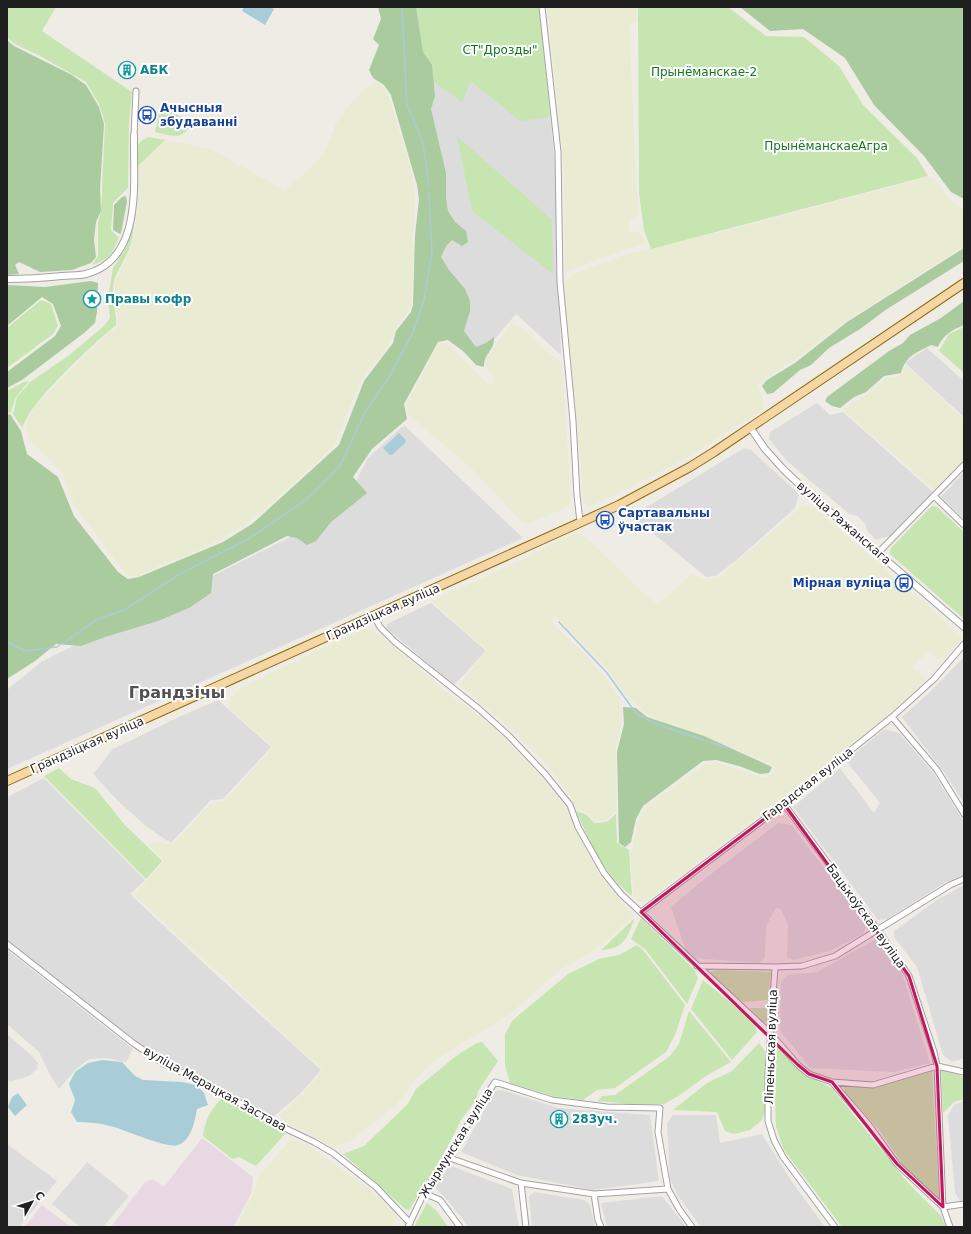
<svg xmlns="http://www.w3.org/2000/svg" width="971" height="1234" font-family="'DejaVu Sans',sans-serif">
	<style>
		.residential { fill: #dddcdc }
		.industrial { fill: #e7d8e4 }
		.farmland { fill: #e9ecd3 }
		.grass { fill: #c7e5b0 }
		.forest { fill: #a9cb9e }
		.water { fill: #a9ccd9 }
		.lines { fill: none; stroke-linecap: round; stroke-linejoin: round }
		.stream { stroke: #a9ccd9; stroke-width: 1.5 }
		.minor-casing { stroke: #a3a3a3; stroke-width: 7 }
		.tertiary-casing { stroke: #a3a3a3; stroke-width: 8 }
		.primary-casing { stroke: #8e6a0b; stroke-width: 10 }
		.minor { stroke: #fff; stroke-width: 5 }
		.tertiary { stroke: #fff; stroke-width: 6 }
		.primary { stroke: #f5d7a5; stroke-width: 8 }
		.marked { fill: #c2185b; fill-opacity: 0.2; stroke: #c2185b; stroke-width: 3; stroke-linejoin: round }
		.labels { text-anchor: middle; dominant-baseline: central; stroke-width: 4; stroke-linejoin: round; paint-order: stroke }
		.park-label { font-size: 12px; fill: #147621; stroke: #fff }
		.culture-label { font-size: 12px; font-weight: bold; fill: #0d838f; stroke: #fff; text-anchor: start }
		.transit-label { font-size: 12px; font-weight: bold; fill: #164399; stroke: #fff; text-anchor: start }
		.street-label { font-size: 12px; fill: #1f1f1f; stroke: #fff }
		.district-label { font-size: 16px; font-weight: bold; fill: #525252; stroke: #fff }
	</style>
	<rect width="100%" height="100%" fill="#efece6"/>
	<path class="residential" d="M414,7h125l17,167 5,181 -45,-41 -35,41 -20,-25 -23,-77 -10,-144z
		M927,348l37,33v36l-59,-54z
		M817,403l13,12 13,-3 90,80 -43,44 -14,4 -9,-10 -2,-6 -7,-8 -9,-2 -62,-53 -18,-22 1,-7z
		M404,425l119,113 -516,231v-79l34,-28 299,-150 28,-54z
		M744,448l7,2 48,44 -4,14 -61,54 -18,14 -10,1 -74,-61z
		M964,472v47l-23,-22z
		M431,603l55,48 -32,34 -68,-57 1,-4z
		M963,658l1,1v144l-18,-28 -44,-58 27,-24z
		M218,700l53,47 -48,52 -12,1 -40,43 -24,-16 -28,-25 -26,-28 20,-25 68,-33z
		M885,729l14,4 35,41 30,48v53l-18,7 -59,37 -9,1 -85,-113 47,-39 34,45 6,-10 -34,-42z
		M44,778l101,102 -15,14 82,77 109,99 -20,23 -28,24 -62,-34 -48,-23 -60,-43 -96,-75v-145z
		M778,823l13,2 76,99 -4,10 -34,17 -35,9 -7,-3 1,-32 -7,-16 -5,-1 -10,18 -1,31 -6,6 -66,-5 -8,-10 -14,-41 31,-26z
		M964,885v173l-12,4 -9,-7 -26,-88 -23,-30v-6l43,-31z
		M878,938l25,38 27,87 -36,9 -84,-4 -30,-38 1,-48 6,-7 30,-3z
		M7,950l126,99 -7,13 -20,-4 -17,1 -14,11 -16,19 -9,-14 -11,-23 -32,-28z
		M7,1034l23,20 8,9 -1,6 -8,7 -20,6 -2,-4z
		M502,1090l56,18 92,7 9,66 -66,9 -76,-15 -56,-23 34,-61z
		M964,1101v99l-4,1 -5,-8 -7,-78 6,-10z
		M673,1115h43l4,28 42,-9 30,48 33,45h-124l-23,-31 -8,-17 -3,-56z
		M7,1144l50,37 -38,46h-12z
		M87,1162l42,34 -26,31h-23l-28,-23z
		M449,1165l63,24 7,38h-50l-21,-26 -15,-16z
		M534,1192l50,8 6,5 5,22h-63l-3,-31z
		M662,1196l24,31h-79l-6,-24z"/>
	<path class="industrial" d="M202,1138l51,39 -2,17 -18,33h-122l34,-45 8,-3 11,8z
		M42,1205l29,22h-46z"/>
	<path class="farmland" d="M547,7h90v14l-8,4 9,190 -9,6 -1,8 4,3 6,-1 5,7 1,5 -79,29 -1,-102z
		M376,82l8,5 4,7 22,72 5,27v25l-3,22 2,15 -3,50 -5,10 -7,6 -10,23 -28,36 -26,64 -3,4 -61,56 -22,18 -30,18 -23,11 -60,25h-7l-5,-4 -50,-67 -11,-31 -16,-18 -19,-16 -2,-18 8,-14 13,-14 64,-64 5,-1 2,-4v-6l-4,-23 1,-14 14,-29 6,-20 3,-28 -2,-37 29,-28 46,9 73,41 21,-17 18,-18 4,-7 8,-23 14,-20 22,-22z
		M929,177l6,2 16,22 13,9v36l-118,75 -53,40 -28,17 -7,7 5,15 1,5 -4,7 -86,53 -71,36 -14,5 -5,-4 -20,-217 7,-10 56,-21 110,-26z
		M512,324l7,2 43,38 9,136 -3,7 -38,16 -9,-2 -49,-52 -64,-55 -2,-9 33,-62h9l41,42 5,-4 -1,-7 -6,-6 -2,-7 21,-31z
		M905,365l59,54v41l-29,31 -89,-79 -1,-4 24,-15 16,-14 16,-4z
		M802,506l11,1 72,61 17,22 16,7 40,37 4,5 -17,19 -4,2 -5,-2 -8,-7 -15,16 13,13 -36,34 -53,43 -181,137 -13,9 -5,-2 -4,-5 -4,-40 3,-9 4,-24 9,-16 59,-43 12,-2 44,16 6,-1 5,-2 4,-6 -6,-6 -121,-47 -24,-22 -22,-30 -49,-49 -1,9 32,30 30,36 5,11 2,13 -3,21 -3,8v68l-10,9 -12,1 -4,-7 -14,-5 -3,-8 -4,-8 -29,-36 -38,-36 -43,-36 28,-35 -56,-49 95,-43 29,-16 21,-8 8,1 62,61 12,8 34,-30 14,6 13,-3z
		M365,628l8,2 10,7 59,51 52,40 45,47 30,36 18,42 12,21 35,42 -33,30 -42,25 -51,45 -73,44 -17,17 -23,29 -45,35 -17,6 -52,-28 -2,-4 23,-20 21,-25 -189,-175 30,-34 -15,-16 9,-3 14,3 39,-42 13,-2 49,-54 -44,-39v-6l11,-14z
		M290,1140l11,1 49,34 29,22 18,19 -5,11h-156l18,-35 4,-15z"/>
	<path class="grass" d="M7,7h49l-14,24 90,61 -3,31 -1,65 -15,15 -2,27 8,8c-8,17 -9,21 -27,27l6,-9v-33l3,-12 4,-88 -6,-19 -13,-22 -46,-26 -25,-12 -8,-7z
		M416,7h123l11,110 -30,4 -49,-40 -9,21 -28,-20 -2,-17 -9,-13z
		M638,7h90l38,29 38,1 35,29 24,39 54,53 11,18 -277,73 -7,-19 -5,-37z
		M161,105l31,18c-9,18 -21,13 -37,9z
		M457,136l95,84 1,54 -81,-63z
		M148,137l17,3 -29,28c0,-15 -4,-23 12,-31z
		M135,208c-1,16 -1,31 -8,46 -4,9 -11,18 -13,28 -4,14 3,28 2,43 -21,17 -88,79 -93,102l-3,-2 -7,-11 4,-17 13,-15 38,-26 36,-30 6,-8 -2,-19 5,-31 13,-20 7,-25z
		M41,300l10,4 7,22 -5,8 -46,34v-40z
		M964,327v46l-25,-22 10,-17z
		M29,381l-13,16 -5,15 -4,1v-22l17,-9z
		M932,506l5,1 27,25v87l-74,-65 1,-6z
		M59,768l12,11 24,9 29,36 38,37 -16,18 -102,-103z
		M576,811l11,4 7,8 13,-1 9,-8 1,29 12,7 3,46c-28,-21 -42,-54 -56,-85z
		M635,918c-8,19 -10,31 -34,32z
		M641,918l53,51 4,9 -11,26 -42,-55 -14,-10z
		M637,945l7,6 41,54 -10,30 -9,17 -51,36 -18,2 -14,10 -31,-4 -42,-13 -5,-17v-32l8,-14 55,-46 31,-15 20,-4z
		M716,970l55,2 -3,28 -26,2 -32,-29z
		M703,980l51,42 3,10 -25,28 -41,-51z
		M749,1008h18v15l-4,-1z
		M689,1011l42,51 -25,14 -26,19 -16,9h-35l-31,-3 4,-5 13,-1 55,-39 9,-12z
		M482,1042l16,19 -20,30 -2,9 -15,20 -14,28 -38,62 -5,-2 -61,-54 21,-8 44,-42 8,-15 40,-33 21,-13z
		M759,1043l6,8v60l-3,9 -12,10 -16,4 -9,-3 -8,-19 -44,-2 34,-27 25,-12z
		M778,1046l19,20 11,10 24,12 76,95 33,33 5,11h-104l-58,-77 -8,-23 -3,-78z
		M932,1069l7,130 -6,-4 -30,-30 -23,-34 -36,-40v-4h34z
		M941,1069l19,6 4,3v21l-10,3 -11,11z
		M223,1097l62,33v4l-29,32 -17,-9 -7,2 -29,-23c3,-18 7,-25 20,-39z
		M427,1203l9,7 12,17h-34z"/>
	<path class="forest" d="M378,7h38l7,45 9,13 3,31 -4,13 15,64v25l2,13 7,11 11,9 2,11 -6,4 -10,-6 -6,6 -5,11 8,13 16,19 5,12v10l-6,20 12,16 10,-4 8,-6c1,14 -10,15 -10,30l-8,-2 -13,-14 -15,-11 -10,2 -34,62 3,15 -35,30 -19,28 14,16 -36,29 -15,19 -9,4 -10,-7 -10,-2 -74,38 -2,19 -22,15 -31,13 -53,16 -24,9 -25,-2 -21,17 -28,18v-264l3,-1 11,17 6,23 31,23 16,39 44,56 10,7 11,-2 84,-35 29,-18 87,-79 25,-64 29,-38 3,-12 15,-19 2,-7 2,-70 4,-36 -2,-14 -26,-90 -7,-10 -11,-7 -4,-8 10,-25 -6,-6 8,-20z
		M740,7h224v192l-13,-7 -27,-36 -50,-51 -29,-47 -42,-29 -33,2z
		M7,40l7,6 58,29 14,10 13,22 5,17 -4,65 1,22 -5,11 -2,18 2,17 -5,6 -19,7 -32,2 -21,-10 -4,3 4,9 -12,1z
		M126,196l1,6 -6,31 -1,1 -7,-4 1,-25 8,-8z
		M964,248v13l-77,48 -27,20 -31,19 -18,17 -11,5 -27,23 -6,1 -5,-8 5,-6 28,-17 52,-41z
		M91,281l7,2 -1,29 -2,11 -11,10 -62,47 -15,8v-16l48,-36 6,-10 -8,-22 -11,-7 -35,29v-41l38,2z
		M964,301v24c-12,5 -21,10 -26,22l-7,-2c-15,8 -25,10 -30,28l-17,3 -18,16 -12,5 -14,11 -8,-2 -7,-5 2,-4 62,-46 14,-8 7,-8 31,-17z
		M623,707l13,1 11,9 57,19 68,31 -3,6 -9,1 -21,-8 -23,-6 -13,1 -60,45 -7,13 -5,23 -6,5 -6,-4 -2,-91 7,-28z"/>
	<path class="water" d="M244,7h26l4,2 -9,16 -23,-14z
		M399,433l7,7 -1,3 -13,12h-2l-7,-7z
		M102,1060l20,2 13,14 8,4 39,2 14,3 8,8 4,12 -11,4c-2,12 -6,32 -19,36 -12,4 -54,-16 -68,-19 -11,-3 -21,-4 -33,-4l-6,-10 4,-12 -6,-16 6,-12 13,-9z
		M18,1093l9,12 -12,11 -7,-9 4,-10z"/>
	<g class="lines">
		<path class="stream" d="M402,7l5,97 16,39 6,43
			M559,622l48,51 23,32 7,9 17,9 76,26
			M7,642l18,9 32,-4 41,-28 26,-9 56,-36 70,-36 57,-39 33,-33 25,-54 23,-33 24,-45 12,-34 8,-47 -3,-60"/>
		<defs>
			<path id="minor" d="M542,7l16,145 2,130 13,139 4,74 3,27
				M134,136l2,-45
				M934,496l30,29
				M878,553l86,-88
				M374,616l6,11 15,15 84,67 30,27 36,38 25,31 8,22 26,46 17,21 149,139 28,32 11,9 23,8 37,43 28,39 46,43 21,-3
				M892,717l45,53 27,44
				M784,804l94,126 31,46 25,76 3,14 6,141 7,20
				M641,912l143,-108 108,-87 42,-38 30,-35
				M7,944l126,99 31,21 51,24 55,33 44,21 19,11 43,34 34,36
				M697,966l78,1 27,-1 33,-10 115,-71 14,-6
				M775,967l-7,106v48l6,19 9,17 52,70
				M832,1082l41,3 64,-19 27,6
				M447,1157l74,26 73,11 74,-5
				M521,1183l5,44
				M424,1193l16,7 20,27
				M594,1194l4,26 3,7
				M408,1227l16,-34 71,-111 57,18 55,7 53,1 -2,24 10,57 11,20 13,18"/>
			<path id="tertiary" d="M7,279c19,0 36,-1 55,-3 8,-1 16,0 24,-2 58,-15 47,-92 48,-138
				M750,427l15,22 19,21 30,28 150,129"/>
			<path id="primary" d="M7,781l612,-276 71,-38 24,-15 250,-169"/>
		</defs>
		<use href="#minor" class="minor-casing"/>
		<use href="#tertiary" class="tertiary-casing"/>
		<use href="#primary" class="primary-casing"/>
		<use href="#minor" class="minor"/>
		<use href="#tertiary" class="tertiary"/>
		<use href="#primary" class="primary"/>
	</g>
	<path class="marked" d="M784,804l125,172 28,90 6,141 -46,-43 -65,-82 -23,-8 -11,-9 -157,-153z"/>
	<defs>
		<symbol id="building-ring" viewBox="-11 -11 22 22"><circle r="9.5" fill="#fff" stroke="#0f9aa8" stroke-width="1.5"/><path d="M-4-6H4V6H1V3H-1V6H-4ZM-2.5-4.3h1.7v1.8h-1.7ZM.8-4.3h1.7v1.8H.8ZM-2.5-1h1.7V.8h-1.7ZM.8-1h1.7V.8H.8Z" fill="#0f9aa8"/></symbol>
		<symbol id="bus-ring" viewBox="-11 -11 22 22"><circle r="9.5" fill="#fff" stroke="#1a4fb4" stroke-width="1.5"/><path d="M-5-6H5V4H4V6H2V4H-2V6H-4V4H-5ZM-3.5-4V0h7V-4ZM-3.5 1.2v1.5H-2V1.2ZM2 1.2v1.5H3.5V1.2Z" fill="#1a4fb4"/></symbol>
		<symbol id="sight-ring" viewBox="-11 -11 22 22"><circle r="9.5" fill="#fff" stroke="#0f9aa8" stroke-width="1.5"/><path d="M0-6L1.8-2.2L6-1.7L2.9 1.2L3.7 5.4L0 3.3L-3.7 5.4L-2.9 1.2L-6-1.7L-1.8-2.2Z" fill="#0f9aa8"/></symbol>
	</defs>
	<g fill-rule="evenodd">
		<use href="#building-ring" x="117" y="60" width="20" height="20"/>
		<use href="#bus-ring" x="137" y="105" width="20" height="20"/>
		<use href="#sight-ring" x="82" y="289" width="20" height="20"/>
		<use href="#bus-ring" x="595" y="510" width="20" height="20"/>
		<use href="#bus-ring" x="894" y="573" width="20" height="20"/>
		<use href="#building-ring" x="549" y="1109" width="20" height="20"/>
	</g>
	<g class="labels">
		<g class="park-label">
			<text x="500" y="50">СТ"Дрозды"</text>
			<text x="704" y="72">Прынёманскае-2</text>
			<text x="826" y="146">ПрынёманскаеАгра</text>
		</g>
		<g class="culture-label">
			<text x="140" y="70">АБК</text>
			<text x="105" y="299">Правы кофр</text>
			<text x="572" y="1119">283уч.</text>
		</g>
		<g class="transit-label">
			<text x="160" y="108">Ачысныя<tspan x="160" dy="14">збудаванні</tspan></text>
			<text x="618" y="513">Сартавальны<tspan x="618" dy="14">ўчастак</tspan></text>
			<text x="891" y="583" text-anchor="end">Мірная вуліца</text>
		</g>
		<g class="street-label">
			<text transform="translate(844 523) rotate(41)">вуліца Ражанскага</text>
			<text transform="translate(383 612) rotate(-24)">Грандзіцкая вуліца</text>
			<text transform="translate(87 745) rotate(-24)">Грандзіцкая вуліца</text>
			<text transform="translate(808 784) rotate(-38)">Гарадская вуліца</text>
			<text transform="translate(866 916) rotate(54)">Бацькоўская вуліца</text>
			<text transform="translate(771 1047) rotate(-88)">Ліпеньская вуліца</text>
			<text transform="translate(215 1089) rotate(29)">вуліца Мерацкая Застава</text>
			<text transform="translate(456 1143) rotate(-58)">Жырмунская вуліца</text>
		</g>
		<g class="district-label">
			<text x="177" y="692">Грандзічы</text>
		</g>
	</g>
	<rect width="971" height="1234" fill="none" stroke="#1f1f1f" stroke-width="16"/>
	<g transform="translate(32 1202) rotate(51)" stroke="#ffffff" stroke-width="3" paint-order="stroke">
	<path d="M0-3L7 15L0 10L-7 15Z" fill="#1f1f1f"/>
	<text y="-6" font-size="11" font-weight="bold" text-anchor="middle" fill="#1f1f1f">С</text>
	</g>
</svg>
